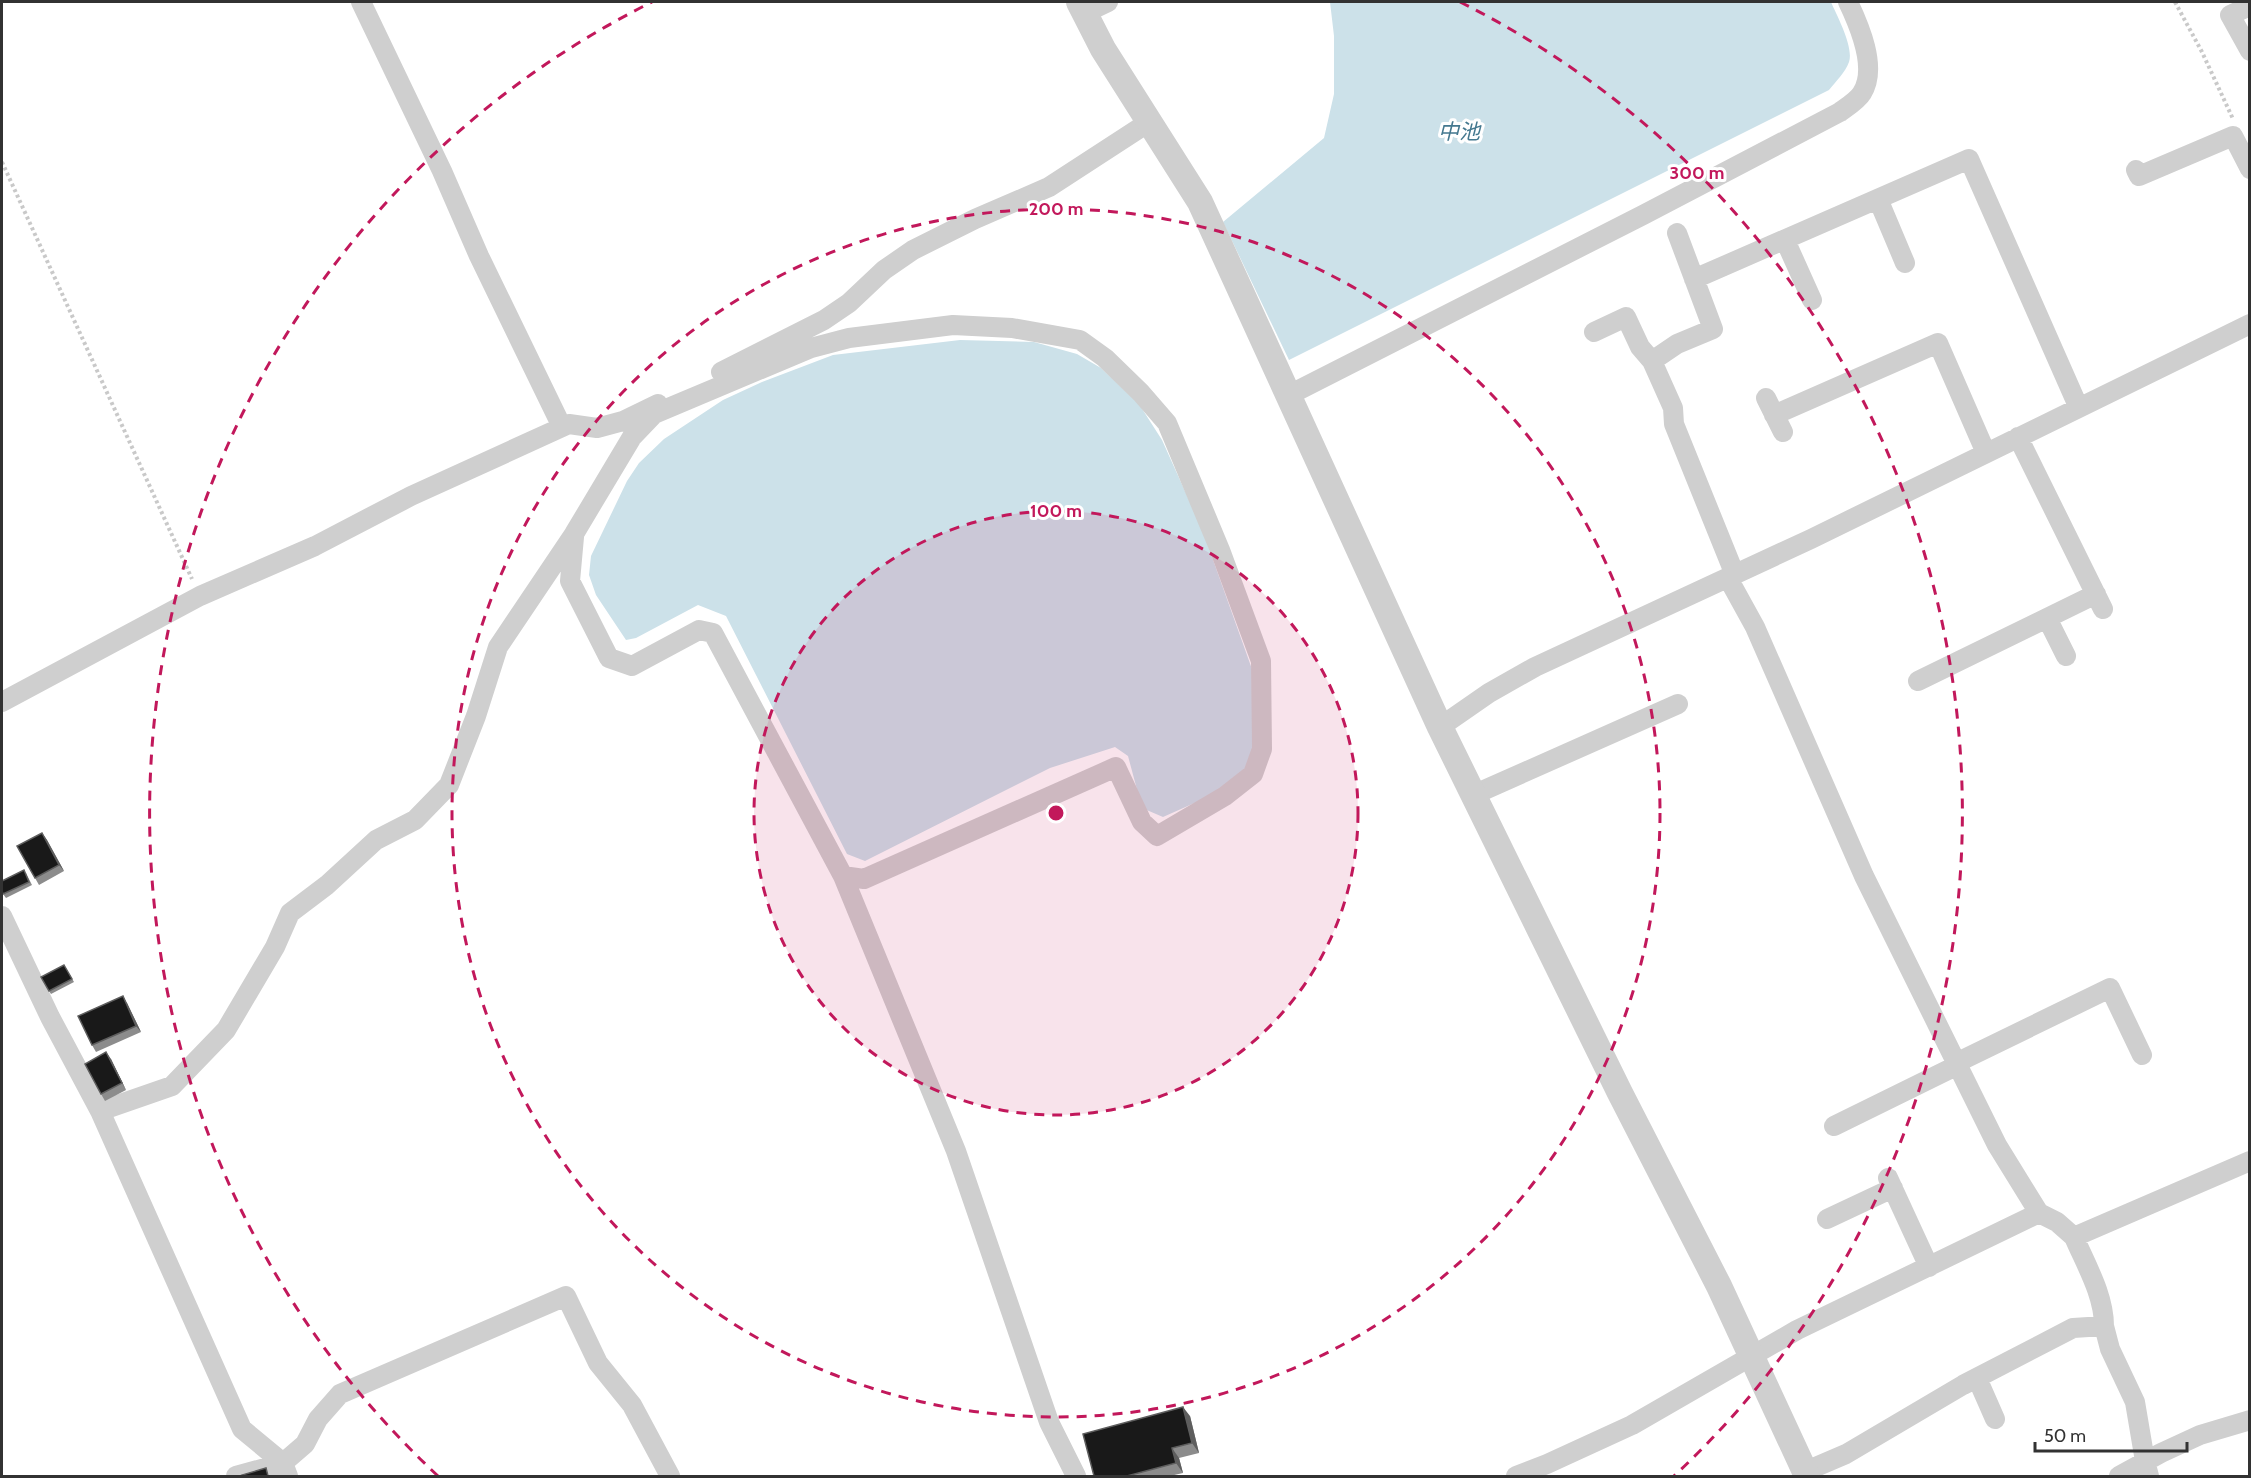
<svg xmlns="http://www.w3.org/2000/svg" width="2251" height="1478" font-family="Cabin,'Noto Sans JP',sans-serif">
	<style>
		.water { fill: #cce1e9 }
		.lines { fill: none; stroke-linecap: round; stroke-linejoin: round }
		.path { stroke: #c9c9c9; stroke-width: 4; stroke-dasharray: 3 3; stroke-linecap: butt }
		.minor { stroke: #cfcfcf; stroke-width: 20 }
		.tertiary { stroke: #cfcfcf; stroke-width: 26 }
		.wall { fill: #8c8c8c }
		.shaded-wall { fill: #5e5e5e }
		.building { fill: #191919; stroke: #5e5e5e; stroke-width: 1.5 }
		.ring { fill: none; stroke: #c2185b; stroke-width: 3; stroke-dasharray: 10 8 }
		.labels { text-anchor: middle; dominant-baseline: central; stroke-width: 6; stroke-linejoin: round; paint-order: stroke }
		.water-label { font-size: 21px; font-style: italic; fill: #44788f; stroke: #fff }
		.centre { fill: #c2185b; stroke: #fff; stroke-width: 3 }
		.ring-label { font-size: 18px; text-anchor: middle; font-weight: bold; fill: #c2185b; stroke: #fff; stroke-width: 6; stroke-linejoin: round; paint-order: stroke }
	</style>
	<rect width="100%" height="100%" fill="#fff"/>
	<path class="water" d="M1330,2h501c6,14 23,45 18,60 -4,11 -13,19 -20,28l-540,270 -66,-138 101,-84 10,-44v-58z
		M960,340l74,2 43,12 24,14 38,36 23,36 40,89 56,157 -1,51 -11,37 -29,19 -54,24 -21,-9 -14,-52 -13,-9 -65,21 -185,93 -18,-7 -121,-238 -28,-11 -62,33 -10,2 -30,-45 -7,-20 2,-19 36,-75 12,-18 25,-24 59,-39 39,-18 71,-27z"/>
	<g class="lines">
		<path class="path" d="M2175,2l27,50 31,67
			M2,162l190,417"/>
		<path class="minor" d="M361,2l81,169 37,85 83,171
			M2250,6l-20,9 20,36
			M1085,13l23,-11
			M2136,170l3,6 94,-40 17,33
			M1878,199l27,64
			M1785,240l27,60
			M1694,279l275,-120 109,247
			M1594,332l32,-15 14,30 12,14 21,47 1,16 61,151
			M1652,361l25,-17 36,-15 -36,-96
			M721,372l103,-52 25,-17 35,-33 29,-20 62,-31 74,-32 100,-65
			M1287,396l356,-181 197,-103c7,-5 18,-12 22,-19 16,-25 -3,-68 -14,-91
			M1766,398l17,34
			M1774,415l164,-72 48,110
			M2018,437l85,172
			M574,537l-4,44 39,77 23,8 67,-36 14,3 130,243 113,275 93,271 27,54
			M1728,578l27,49 109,249 133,269 42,68 18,9 17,15 176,-76
			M2047,618l19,38
			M1918,681l178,-87
			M2,702l198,-106 115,-50 96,-50 158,-72 28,4 26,-7 35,-17
			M1440,727l49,-34 46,-26 276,-128 439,-215
			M1473,795l205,-91
			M2,916l48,101 50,94 142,318 41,34 5,13
			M1956,1063l154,-75 32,67
			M100,1111l72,-25 54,-56 49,-83 15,-34 37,-28 49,-45 39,-20 34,-35 27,-69 22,-69 76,-113 58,-97 22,-23 157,-66 38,-10 104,-13 59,3 68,12 25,18 36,35 26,30 53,127 41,111 1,88 -9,25 -28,22 -68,40 -15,-14 -26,-55 -252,112 -21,-3
			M1834,1126l124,-61
			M1888,1178l41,89
			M1827,1219l66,-31
			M2074,1237c12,28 30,58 30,89
			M1977,1378l18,41
			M1804,1472l42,-18 117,-69 110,-57 31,-2 6,23 25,53 10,59 4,15
			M236,1476l47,-13 22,-19 13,-25 22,-25 226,-98 32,67 34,42 38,71
			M1516,1476l31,-12 85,-39 165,-95 242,-117
			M2119,1476l42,-23 39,-18 50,-15"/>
		<path class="tertiary" d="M1079,2l24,47 97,153 240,525 180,366 99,193 88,190"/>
	</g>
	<path class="wall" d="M42,833l5,7 17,31 -25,14 -4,-7z
		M26,873l6,12 -26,13 -3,-4z
		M64,965l10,17 -23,12 -2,-3z
		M127,1003l14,29 -45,20 -4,-7z
		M111,1059l15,31 -21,11 -4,-7z
		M1190,1416l9,37 -20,5 4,15 -13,3h-76z"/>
	<path class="shaded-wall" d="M42,833l5,7 17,31 -5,-6z
		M123,996l4,7 14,29 -5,-6z
		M106,1052l5,7 15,31 -4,-7z
		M1183,1407l7,9 9,37 -7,-10z
		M1172,1448l7,10 4,15 -7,-10z"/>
	<path class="building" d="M42,833l17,32 -24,13 -18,-32z
		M24,870l5,12 -26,12 -1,-3v-10z
		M64,965l8,14 -23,12 -8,-14z
		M123,996l13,30 -44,19 -14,-29z
		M106,1052l16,31 -21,11 -16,-30z
		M1183,1407l9,36 -20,5 4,15 -49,13h-33l-11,-42z
		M266,1468l2,8h-25l-1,-1z"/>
	<circle cx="1056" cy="813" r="302" fill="#c2185b" fill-opacity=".12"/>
	<g class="ring">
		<circle cx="1056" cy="813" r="302"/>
		<circle cx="1056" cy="813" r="604"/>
		<path d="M438 1476A906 906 0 0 1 652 2M1460 2A906 906 0 0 1 1674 1476"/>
	</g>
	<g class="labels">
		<g class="water-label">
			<text x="1459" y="131">中池</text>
		</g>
	</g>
	<circle cx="1056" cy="813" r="9" class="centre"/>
	<g class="ring-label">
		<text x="1697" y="179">300 m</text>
		<text x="1056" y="215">200 m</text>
		<text x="1056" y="517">100 m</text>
	</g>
	<rect width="2251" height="1478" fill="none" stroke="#323232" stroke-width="6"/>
	<path d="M2035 1442v9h152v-9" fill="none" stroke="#323232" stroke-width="3"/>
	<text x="2044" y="1442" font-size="18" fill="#323232" stroke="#ffffff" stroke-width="4.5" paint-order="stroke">50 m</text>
</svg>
